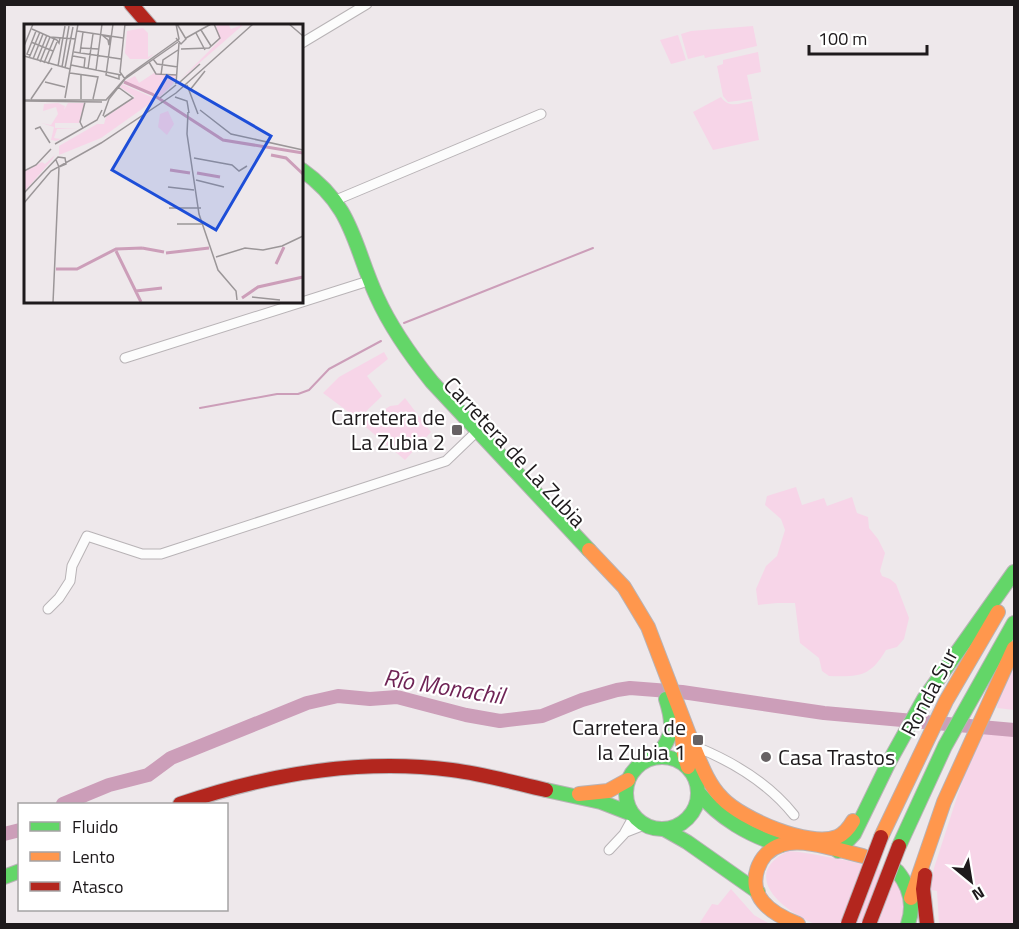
<svg xmlns="http://www.w3.org/2000/svg" width="1019" height="929" font-family="'Titillium Web',sans-serif">
	<style>
		.green { fill: #f7d5e8 }
		.lines { fill: none; stroke-linecap: round; stroke-linejoin: round }
		.stream { stroke: #cc9eb9; stroke-width: 2 }
		.river { stroke: #cc9eb9; stroke-width: 14 }
		.street-casing { stroke: #b8b3b6; stroke-width: 11 }
		.fast-casing { stroke: #b8b3b6; stroke-width: 16 }
		.slow-casing { stroke: #b8b3b6; stroke-width: 16 }
		.jam-casing { stroke: #b8b3b6; stroke-width: 16 }
		.street { stroke: #fcfcfc; stroke-width: 9 }
		.fast { stroke: #63d668; stroke-width: 14 }
		.slow { stroke: #ff974d; stroke-width: 14 }
		.jam { stroke: #b3261e; stroke-width: 14 }
		.jam-bridge-casing { stroke: #b8b3b6; stroke-width: 16; stroke-linecap: butt }
		.jam-bridge { stroke: #b3261e; stroke-width: 14 }
		.poi-dot { fill: #676264; stroke: #fff; stroke-width: 2 }
		.labels { text-anchor: middle; dominant-baseline: central; stroke-width: 4.5; stroke-linejoin: round; paint-order: stroke }
		.poi-label { font-size: 22px; fill: #1e1a1c; stroke: #fff; text-anchor: end }
		.street-label { font-size: 22px; fill: #1e1a1c; stroke: #fff }
		.water-label { font-size: 24px; font-style: italic; fill: #6f2456; stroke: #fff }
		.inset-river { fill: none; stroke: #cc9eb9; stroke-width: 3 }
		.inset-road { fill: none; stroke: #9b9698; stroke-width: 1.5 }
		.view { fill: #1d4ed8; fill-opacity: 0.15; stroke: #1d4ed8; stroke-width: 3 }
		.inset-edge { fill: none; stroke: #1e1a1c; stroke-width: 3 }
	</style>
	<rect width="100%" height="100%" fill="#eee8eb"/>
	<path class="green" d="M753,26l4,20 -52,12 -1,-3 -16,4 -7,-25 10,-3z
		M678,35l8,25 -15,4 -11,-24z
		M758,52l3,20 -14,3 5,24 -24,3 -5,-6 -6,-30 6,-2v-4z
		M721,97c8,12 19,6 31,4l7,39 -46,10 -20,-38z
		M384,352l4,7 -21,17 15,20 -24,23 -35,-26 16,-16z
		M405,398l26,34 -26,28 -43,-36 28,-18 8,-1z
		M796,487l6,18 22,-7 3,8 25,-9 5,16 11,4 1,11 9,11 7,14 -5,18 2,5 8,3 6,5 13,34 -5,21 -7,8 -11,3c-16,27 -27,27 -57,26l-7,-5 -3,-13 -19,-15 -5,-40h-18l-19,2 -2,-16 10,-23 11,-10 8,-26 -4,-11 -16,-14 2,-9z
		M1014,668v42l-17,-2 2,-12z
		M982,731l32,2v191h-75l-2,-33 -7,-1 4,-22 36,-111z
		M788,851c17,1 34,5 51,8 39,8 77,16 61,65 -21,0 -41,0 -62,0 -7,0 -16,2 -23,0 -32,-13 -76,-49 -27,-73z
		M731,889l23,26 16,9h-71l13,-20 6,1z"/>
	<g class="lines">
		<path class="stream" d="M404,323l189,-75
			M200,408l77,-14h21l11,-4 20,-21 52,-28"/>
		<path class="river" d="M63,804l46,-19 39,-10 23,-17 136,-55 31,-7 32,3 27,-2 69,18 34,6 42,-5 40,-16 35,-10 13,-2 52,4 142,21 190,17
			M4,834l16,-4"/>
		<defs>
			<path id="street" d="M302,43l65,-39
				M336,200l205,-86
				M125,358l237,-75
				M48,609l11,-11 11,-17 2,-15 15,-30 55,18h19l285,-93 26,-25
				M695,750l4,-2c36,15 71,37 95,67
				M626,832l18,-7
				M609,850l15,-16 10,-18"/>
			<path id="fast" d="M302,170c52,37 51,75 75,127 14,31 34,59 55,85l157,168
				M626 793a36 36 0 1 1 72 0a36 36 0 1 1-72 0Z
				M656,757c18,-21 18,-33 10,-58
				M546,790l55,12 31,12
				M699,793c20,25 51,43 82,52
				M664,829l23,13 71,50
				M899,846l46,-100 69,-123
				M838,851l16,-17 35,-72 35,-63 90,-127
				M897,871c13,16 18,33 11,53
				M4,877l16,-6"/>
			<path id="slow" d="M589,550l35,37 24,40 47,123
				M680,722l4,32 4,13
				M695,750c7,17 14,35 27,48 20,21 87,50 115,39 7,-3 12,-9 16,-16
				M579,794l29,-3 20,-11
				M881,837l65,-136 52,-89
				M911,898l33,-96 70,-154
				M798,924c-13,-5 -26,-11 -35,-22 -16,-19 -5,-50 18,-57 22,-8 59,6 82,11"/>
			<path id="jam" d="M131,4l19,22
				M180,804c88,-30 179,-46 272,-34 32,4 63,13 94,20
				M925,875l-2,14 4,35"/>
		</defs>
		<use href="#street" class="street-casing"/>
		<use href="#fast" class="fast-casing"/>
		<use href="#slow" class="slow-casing"/>
		<use href="#jam" class="jam-casing"/>
		<use href="#street" class="street"/>
		<use href="#fast" class="fast"/>
		<use href="#slow" class="slow"/>
		<use href="#jam" class="jam"/>
		<defs>
			<path id="jam-bridge" d="M848,924l33,-87
				M869,924l30,-78"/>
		</defs>
		<use href="#jam-bridge" class="jam-bridge-casing"/>
		<use href="#jam-bridge" class="jam-bridge"/>
	</g>
	<g class="poi-dot">
		<rect x="451" y="424" width="12" height="12" rx="3"/>
		<rect x="692" y="734" width="12" height="12" rx="3"/>
		<circle cx="766" cy="757" r="6"/>
	</g>
	<g class="labels">
		<g class="poi-label">
			<text x="445" y="417">Carretera de<tspan x="445" dy="25">La Zubia 2</tspan></text>
			<text x="686" y="727">Carretera de<tspan x="686" dy="25">la Zubia 1</tspan></text>
			<text x="778" y="757" text-anchor="start">Casa Trastos</text>
		</g>
		<g class="street-label">
			<text transform="translate(515 452) rotate(47)">Carretera de La Zubia</text>
			<text transform="translate(929 692) rotate(-62)">Ronda Sur</text>
		</g>
		<g class="water-label">
			<text transform="translate(444 686) rotate(9)">Río Monachil</text>
		</g>
	</g>
	<g transform="translate(24 24)">
		<rect width="279" height="279" fill="#eee8eb"/>
		<path d="M192,0h12l3,5 13,-5 -63,55 38,-38zM119,4l5,5v24l6,-3 -6,5h-18l-5,-6 2,-22zM130,49l22,2 -3,9 -14,14 -34,-17 10,-5 4,7zM98,60l34,15 -55,39 -42,17v-9l38,-22h7l2,-7 29,-20 -15,-10zM34,79l7,3 -1,4 4,-7h16l-5,20h-24v5h23l-21,1 -3,9 7,1 -5,2 -5,-1 3,-13 -13,-4 10,2 7,-11 -2,-7 -13,4 1,-7zM144,87l6,13 -7,11 -9,-8 2,-13zM31,131l-4,6 -27,31v-20l18,-10 3,2z" fill="#f7d5e8"/>
		<path class="inset-river" d="M100,58l28,12 71,46 80,13M247,131l15,3 17,16M146,146l20,3M173,149l23,4M118,224l22,4M92,227l25,51M142,229l43,-5M252,240l8,-17M32,245h21l39,-20 26,-1M112,267l26,-3M218,274l16,-11 45,-10"/>
		<path class="inset-road" d="M89,0l-7,51 13,4v-4M265,0l14,12M101,1l20,-1M8,5l18,8 26,2M177,6l10,16M53,7l46,7M172,9l9,17M78,11l8,2 -1,8 -1,-5zM26,13l10,1 -1,5 -2,-3zM152,14l5,6 5,-5 -9,-15M162,14l25,-14M7,18l22,9M0,22l9,-22M56,24l19,1M157,25l28,-1 11,-10 -6,-14M50,28l47,7M56,29l3,-21M6,31l-3,-1 9,-23M0,32l46,13M49,32l12,2 -1,10M5,34l11,-26M9,35l10,-25M129,35l4,5 21,3M13,36l10,-25M16,38l10,-25M125,38l7,12 21,1M20,39l10,-24M24,40l9,-22M47,41l50,10M34,42l7,-40M38,43l7,-41M41,44l8,-41M64,45l5,-35M72,46l6,-46M46,49l28,4 -5,22M57,51v24M137,51l2,-15 15,-10M101,55l-5,-7 5,-48M21,58l20,5M156,58l20,-18M152,60l3,-41M163,61l11,29M166,66l15,-19M151,73l12,4 2,12M41,74l13,-74M136,74l16,-13M7,75l21,-31M0,76h82l21,-24 52,-37 -3,-15M0,77l78,1M176,86l31,24 72,16M164,88l-1,22 12,80 19,56 18,21 1,9M79,92l6,-17 16,-20 53,-37M80,93l29,-19 -15,-11M59,104l-3,-6 5,-20M11,105l5,-2 10,16M31,120l42,-24 5,-10M170,134l38,7 7,6 8,-5M0,147l12,-6 15,-16M172,156l28,7M144,163l26,3M0,169l34,-36 7,1 1,6 -7,3 -3,-7M0,179l27,-32 50,-28 75,-50 77,-69M145,184h32M153,200h26M192,233l29,-9 18,2 19,-4 21,-10M228,273l28,3M29,279l6,-136"/>
		<path class="view" d="M143,52l104,60 -55,94 -104,-60z"/>
		<rect width="279" height="279" class="inset-edge"/>
	</g>
	<rect width="1019" height="929" fill="none" stroke="#1e1a1c" stroke-width="12"/>
	<rect x="18" y="803" width="210" height="108" fill="#ffffff" stroke="#a5a3a4" stroke-width="1.5"/>
	<rect x="30" y="822" width="30" height="9" fill="#63d668" stroke="#a5a3a4" stroke-width="1.5"/>
	<text x="72" y="833" font-size="18" fill="#1e1a1c">Fluido</text>
	<rect x="30" y="852" width="30" height="9" fill="#ff974d" stroke="#a5a3a4" stroke-width="1.5"/>
	<text x="72" y="863" font-size="18" fill="#1e1a1c">Lento</text>
	<rect x="30" y="882" width="30" height="9" fill="#b3261e" stroke="#a5a3a4" stroke-width="1.5"/>
	<text x="72" y="893" font-size="18" fill="#1e1a1c">Atasco</text>
	<g transform="translate(971 881) rotate(150)" stroke="#ffffff" stroke-width="4.5" paint-order="stroke">
	<path d="M0-4.5L10 22L0 15L-10 22Z" fill="#1e1a1c"/>
	<text y="-9" font-size="16" font-weight="bold" text-anchor="middle" fill="#1e1a1c">N</text>
	</g>
	<path d="M809 45v9h118v-9" fill="none" stroke="#1e1a1c" stroke-width="3"/>
	<text x="818" y="45" font-size="18" fill="#1e1a1c" stroke="#ffffff" stroke-width="4.5" paint-order="stroke">100 m</text>
</svg>
